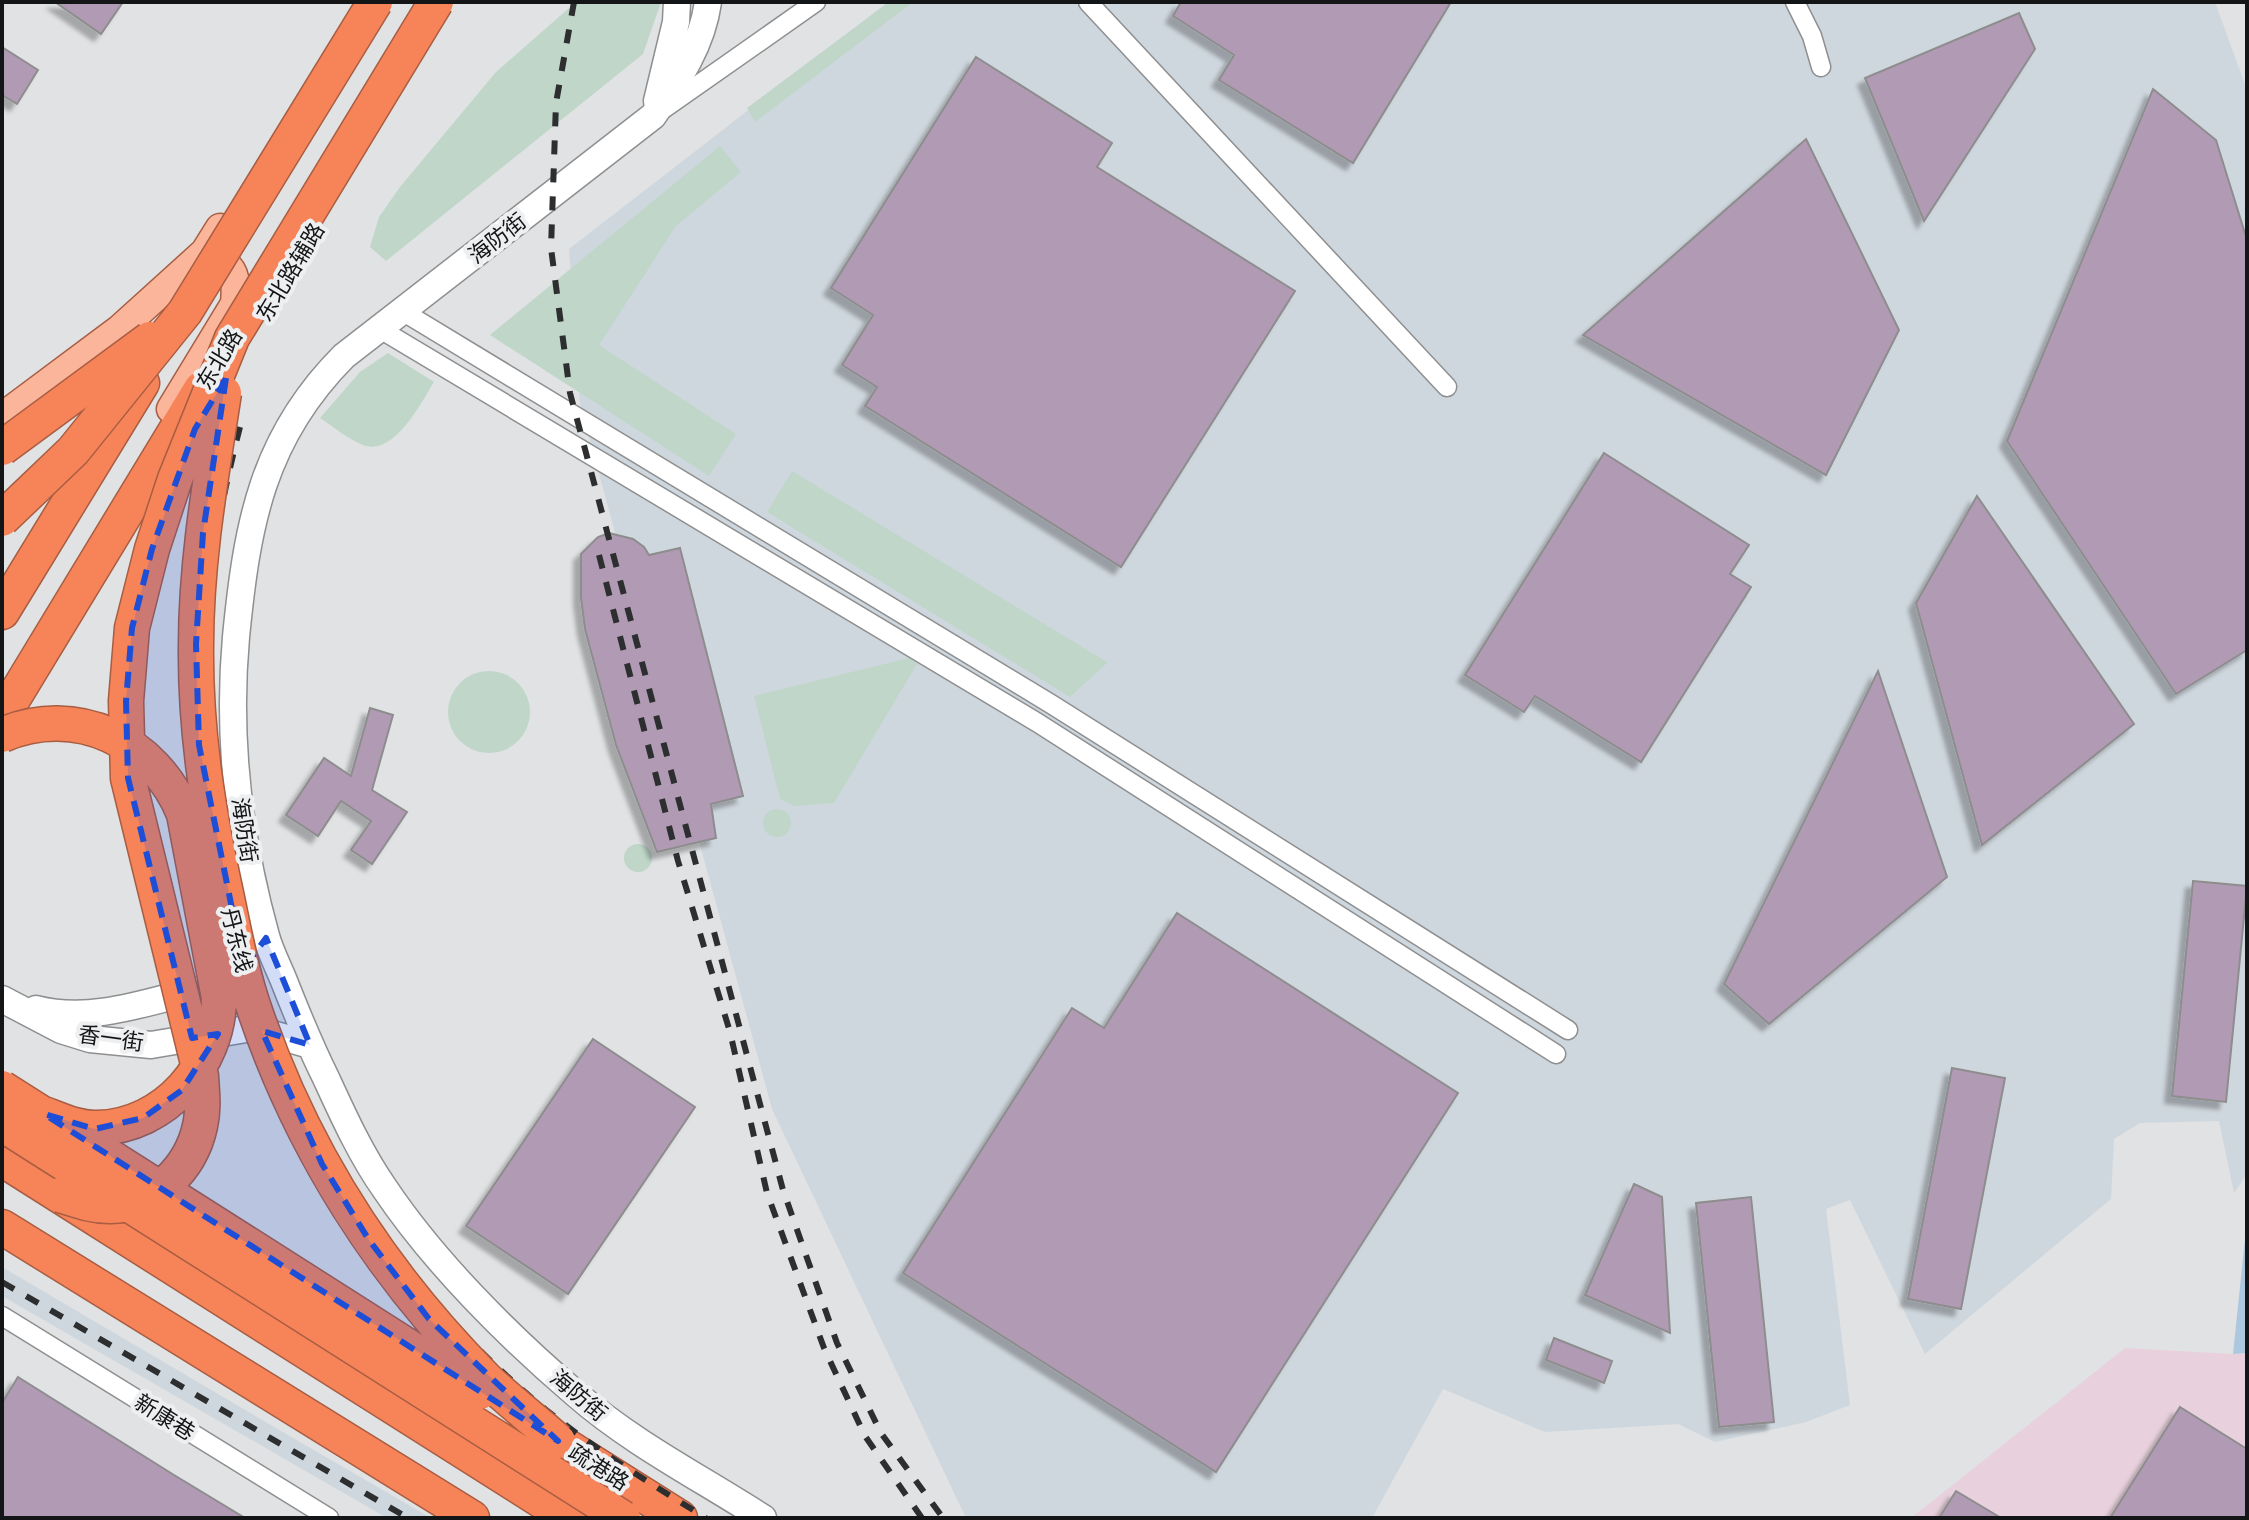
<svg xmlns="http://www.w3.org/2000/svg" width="2249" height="1520" font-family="'Asap Condensed','Noto Sans SC',sans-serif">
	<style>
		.built { fill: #cfd7de }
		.industrial { fill: #e8d1dc }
		.green { fill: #bfd6c9 }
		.water { fill: #acc7de }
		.building { fill: #b19ab3; stroke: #8e8d8e; stroke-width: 2; filter: url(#shadow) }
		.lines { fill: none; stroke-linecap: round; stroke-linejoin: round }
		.street-casing { stroke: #8e8f90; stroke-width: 21 }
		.secondary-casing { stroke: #8e8f90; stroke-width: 29 }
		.primary-casing { stroke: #a85d42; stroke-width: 31 }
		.highway-casing { stroke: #a85d42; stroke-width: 37 }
		.street { stroke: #fff; stroke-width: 18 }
		.secondary { stroke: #fff; stroke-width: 26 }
		.primary { stroke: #fab59b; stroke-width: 28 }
		.highway { stroke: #f78459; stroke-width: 34 }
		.rail { stroke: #2d2e2f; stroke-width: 6; stroke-dasharray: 14 14; stroke-linecap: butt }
		.highway-bridge-casing { stroke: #a85d42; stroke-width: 37; stroke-linecap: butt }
		.highway-bridge { stroke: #f78459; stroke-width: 34 }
		.marked { fill: #1d4ed8; fill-opacity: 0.2; stroke: #1d4ed8; stroke-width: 6; stroke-dasharray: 16 10; stroke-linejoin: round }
		.labels { text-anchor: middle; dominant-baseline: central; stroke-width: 8; stroke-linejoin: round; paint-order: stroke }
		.street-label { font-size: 22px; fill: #141516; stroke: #eeeff1 }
	</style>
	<defs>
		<filter id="shadow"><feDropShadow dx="-7" dy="7" stdDeviation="2" flood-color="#0004"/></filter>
	</defs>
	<rect width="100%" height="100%" fill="#e0e2e4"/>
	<path class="built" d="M888,2h1327l32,88v1084l-13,19 -15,-72 -79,2 -26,16 -3,60 -186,155 -75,-154 -24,9 24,196 -44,17 -91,20 -37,-18 -133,8 -102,-43 -71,129h-406l-194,-409 -192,-705 -11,-155z
		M2,1267l267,157 162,94h-44l-385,-222z"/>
	<path class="industrial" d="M2125,1348l108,6 14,-1v165h-336z"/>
	<path class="green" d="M576,2h85l-18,52 -257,207 -16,-14 9,-30 21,-30 96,-115z
		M889,2h24l-158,120 -8,-14z
		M720,146l21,26 -65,54 -77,119 137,89 -27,42 -219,-141z
		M388,353l46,29c-13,21 -40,75 -71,63 -15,-6 -29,-18 -43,-27l40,-46z
		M792,471l315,191v1l-37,34 -303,-185z
		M909,658l8,6 -83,139 -40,3 -14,-7 -26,-103z
		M448 712a41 41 0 1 1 82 0a41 41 0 1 1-82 0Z
		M763 823a14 14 0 1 1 28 0a14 14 0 1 1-28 0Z
		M624 858a14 14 0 1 1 28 0a14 14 0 1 1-28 0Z"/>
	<path class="water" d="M2247,1220v133l-14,1z"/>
	<path class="building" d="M55,2h68l-22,32z
		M1181,2h270l-98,161 -134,-83 15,-25 -61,-39z
		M2019,13l16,36 -111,172 -59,-143z
		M2,47l36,23 -21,34 -15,-9z
		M976,57l136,86 -15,24 198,124 -174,276 -256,-161 12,-19 -35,-22 31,-50 -42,-27z
		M2153,89l63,51 31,100v410l-71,44 -169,-253z
		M1806,139l93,191 -73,145 -243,-140z
		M1604,453l145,92 -19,29 21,13 -110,175 -106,-66 -11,16 -59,-37z
		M1977,496l157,228 -152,121 -66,-242z
		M609,533l24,6 11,8 5,8 31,-7 63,248 -32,8 5,34 -59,14 -41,-107 -31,-116 -4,-31v-44l17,-17z
		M1878,671l69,206 -178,147 -45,-40z
		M370,708l23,7 -21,75 35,22 -35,52 -21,-14 20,-29 -30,-20 -23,35 -32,-21 38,-57 27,18z
		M2193,881l54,5 -21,216 -54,-6z
		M1177,913l281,180 -242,379 -313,-199 169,-265 32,20z
		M593,1039l102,68 -127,187 -102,-68z
		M1952,1068l53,10 -44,231 -53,-10z
		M1634,1184l28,13 8,136 -85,-38z
		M1751,1197l23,225 -55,5 -23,-224z
		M1554,1338l58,23 -8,22 -58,-23z
		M18,1377l156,98 71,43h-243v-115z
		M2180,1407l67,42v69h-137z
		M1956,1491l45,27h-62z"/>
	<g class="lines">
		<defs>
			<path id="street" d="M1088,2l359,385
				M1795,2l17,34 9,31
				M665,108l151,-106
				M402,311l649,393 517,326
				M380,329l658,394 518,331
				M2,1316l327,202"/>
			<path id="secondary" d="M708,2c-6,44 -30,78 -55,114l-309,240c-82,82 -97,169 -108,281 -9,99 3,202 30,299 4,15 12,30 18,45 13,33 26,65 42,97 17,37 35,77 59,111 49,73 124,148 191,205 56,49 125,84 187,124
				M657,101l19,-79 1,-20
				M2,999l59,31 29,9 61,6 101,-17 58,17
				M36,1009c54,14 108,-6 161,-19"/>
			<path id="primary" d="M205,252c27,12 33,21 30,51
				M171,409l62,-102
				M2,417l118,-88 85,-77 15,-24"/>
			<path id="highway" d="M2,612l140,-229
				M2,717l199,-328
				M2,1159l567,359
				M2,1227l470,291
				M558,1441l122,77"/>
		</defs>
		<use href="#street" class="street-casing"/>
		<use href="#secondary" class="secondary-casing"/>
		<use href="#primary" class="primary-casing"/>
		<use href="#highway" class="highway-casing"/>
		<use href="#street" class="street"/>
		<use href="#secondary" class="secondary"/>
		<use href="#primary" class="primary"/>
		<use href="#highway" class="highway"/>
		<path class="rail" d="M574,2l-18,101 -5,145 19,145 213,797 54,153 44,90 62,85
			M240,427c-44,171 -57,338 -17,512 12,52 38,96 61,143 64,124 152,238 261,327 51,41 106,75 161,109
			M599,555l79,306 52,171 37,161 57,155 41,88 57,82
			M2,1282l406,236"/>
		<defs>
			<path id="highway-bridge" d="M224,393c-13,84 -28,167 -28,252 -1,82 11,160 28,239 9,41 16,84 30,124 47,140 127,265 231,370 23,22 49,42 73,63
				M2,448l148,-109
				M2,519l71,-68 112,-139 190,-310
				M2,735c74,-32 153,6 182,79l35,184c0,66 -54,129 -122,130 -18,1 -37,-8 -53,-14
				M2,1088l478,304
				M2,1124l621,394
				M60,1195c16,5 31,11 49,11 44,1 82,-38 91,-80 4,-17 2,-33 1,-50l-73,-298 -2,-77 6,-73 20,-79 23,-70 57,-141 204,-336"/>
		</defs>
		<use href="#highway-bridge" class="highway-bridge-casing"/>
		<use href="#highway-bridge" class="highway-bridge"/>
	</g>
	<path class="marked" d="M226,378l-23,155 -7,111 3,101 45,223 22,-30 44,107 -48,-14 60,133 47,76 60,79 129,122 -514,-327 51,15 48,-11 39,-28 36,-56 -26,4 -64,-260 -2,-77 6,-73 20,-79 43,-120z"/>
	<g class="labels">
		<g class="street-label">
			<text transform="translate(497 238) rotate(-38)">海防街</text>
			<text transform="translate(290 272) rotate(-59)">东北路辅路</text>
			<text transform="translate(219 359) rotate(-59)">东北路</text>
			<text transform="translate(245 830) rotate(81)">海防街</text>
			<text transform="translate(237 940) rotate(76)">丹东线</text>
			<text transform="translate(111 1038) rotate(8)">香一街</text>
			<text transform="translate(579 1395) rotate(40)">海防街</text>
			<text transform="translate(165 1417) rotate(32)">新康巷</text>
			<text transform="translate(599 1467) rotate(32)">疏港路</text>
		</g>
	</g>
	<rect width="2249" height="1520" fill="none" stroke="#141516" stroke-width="8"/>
</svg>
